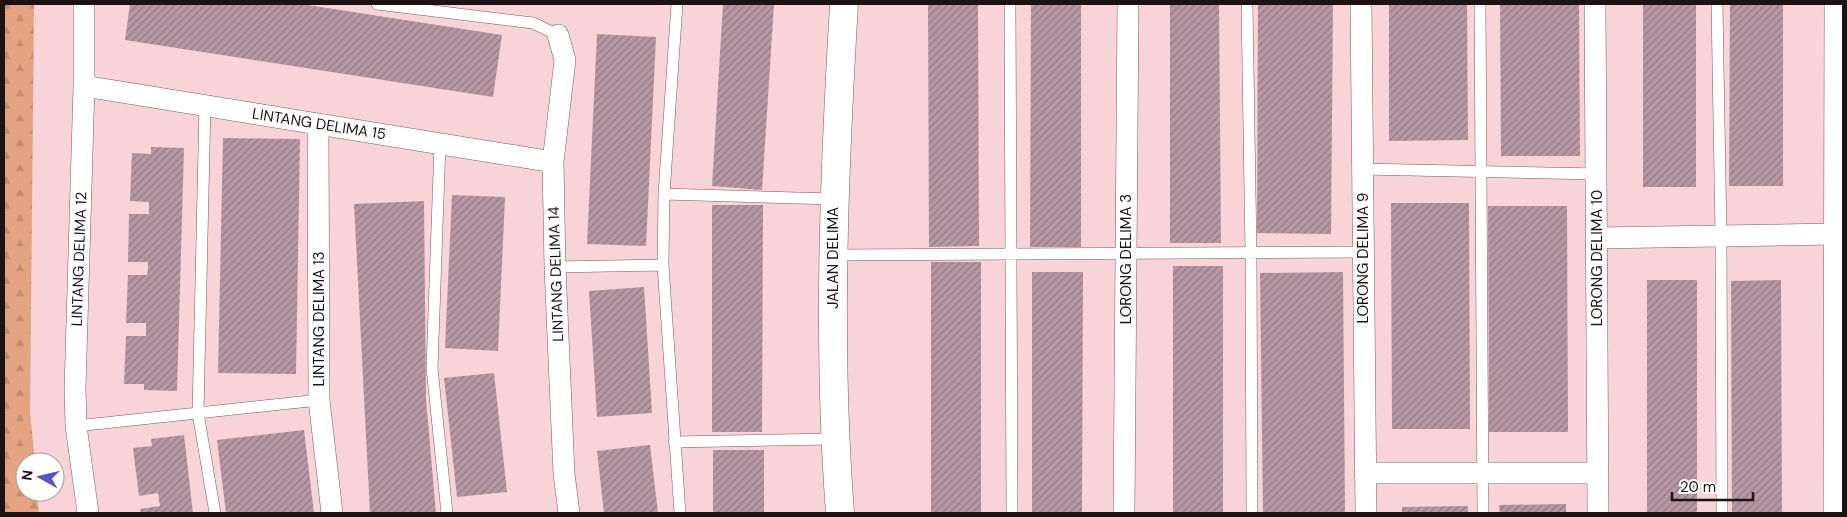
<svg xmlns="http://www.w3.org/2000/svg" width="1847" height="517" font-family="'DM Sans',sans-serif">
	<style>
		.forest { fill: url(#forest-firs) }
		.building { fill: url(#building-hatch) }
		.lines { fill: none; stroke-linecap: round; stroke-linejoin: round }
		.service-casing { stroke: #78595d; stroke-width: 12 }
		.minor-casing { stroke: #78595d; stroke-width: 22 }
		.tertiary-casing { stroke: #78595d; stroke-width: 29 }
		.service { stroke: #fff; stroke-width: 11 }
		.minor { stroke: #fff; stroke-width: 21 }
		.tertiary { stroke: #fff; stroke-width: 28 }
		.labels { text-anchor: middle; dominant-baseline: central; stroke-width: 4.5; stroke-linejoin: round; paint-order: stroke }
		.street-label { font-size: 15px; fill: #1f1214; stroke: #fff }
	</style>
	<defs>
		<pattern id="forest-firs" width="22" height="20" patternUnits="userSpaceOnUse" patternTransform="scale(1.25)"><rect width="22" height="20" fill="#e4a482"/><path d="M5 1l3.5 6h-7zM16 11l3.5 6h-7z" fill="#c38c6f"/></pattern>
		<pattern id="building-hatch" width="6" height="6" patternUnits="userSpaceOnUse" patternTransform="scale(1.25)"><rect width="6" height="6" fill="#b797a4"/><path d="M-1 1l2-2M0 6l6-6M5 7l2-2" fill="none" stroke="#947a84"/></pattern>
	</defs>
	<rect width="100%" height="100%" fill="#f8d3d7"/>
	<path class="forest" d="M4,4h30l-4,409 5,49h-10v30h12l2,21h-35z"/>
	<path class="building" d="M130,4h171l201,31 -9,62 -368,-57z
		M723,4h51l-12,186 -50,-4z
		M928,4h50l1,242 -50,1z
		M1031,4h50v243h-51z
		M1170,4h49l2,239h-51z
		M1258,4h75l-2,230 -74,-1z
		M1389,4h78l1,136 -79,1z
		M1500,4h79l1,152h-79z
		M1643,4h53v183h-53z
		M1730,4h53v182h-54z
		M597,34l59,3 -10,209 -59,-2z
		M223,138l77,1 -4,235 -78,-1z
		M151,147l33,1 -7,243 -33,-1v-6h-20l2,-48h20v-13h-20l2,-48h19l1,-6v-7h-20l1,-48h20v-12l-19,-1 2,-48 19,1z
		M452,195l53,2 -7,154 -53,-3z
		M424,201l2,199 10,113h-66l-16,-309z
		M1391,203h78l1,226h-78z
		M712,205h51l-1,227h-50z
		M1488,206h79l1,226h-79z
		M931,262h50v251h-50z
		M1173,266h50v247h-50z
		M1032,272h51l-1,241h-50z
		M1343,272l2,241h-82l-3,-240z
		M1647,280h50v233h-50z
		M1781,280l1,233h-50l-1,-232z
		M644,287l8,126 -55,4 -8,-126z
		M494,373l13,119 -50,5 -13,-119z
		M304,430l10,83h-88l-9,-73z
		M184,435l9,78h-52l-1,-4 20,-3 -1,-6 -1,-7 -19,3 -6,-48 19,-2 -1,-7z
		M650,445l8,68h-54l-7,-62z
		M713,450h51v63h-51z
		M1566,504v9h-66l-1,-8z
		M1468,506v7h-66v-6z"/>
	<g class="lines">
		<defs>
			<path id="service" d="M377,4l156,19 25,12
				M677,4l-13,190 -1,71 17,248
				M1010,4l2,509
				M1247,4l4,249 1,260
				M1480,4l3,509
				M1717,4l4,232 1,277
				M205,105l-7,308 17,100
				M440,144l-8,224 15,145
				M1363,169l234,5
				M664,194l169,5
				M834,255l529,-3
				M555,267l108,-2
				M76,426l243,-26
				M674,442l160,-3"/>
			<path id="minor" d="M84,4v82l-9,303 1,37 12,87
				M1361,4l5,509
				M1595,4l3,509
				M558,35l7,25 -12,102 2,105 9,207 5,39
				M84,86l469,76
				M318,124l1,276 13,113
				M1597,238l237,-4
				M1365,473h233
				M1124,513l4,-509
				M1834,513l1,-509"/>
			<path id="tertiary" d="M840,513c-13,-170 -6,-339 4,-509"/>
		</defs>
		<use href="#service" class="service-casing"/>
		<use href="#minor" class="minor-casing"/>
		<use href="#tertiary" class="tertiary-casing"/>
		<use href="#service" class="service"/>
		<use href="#minor" class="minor"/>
		<use href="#tertiary" class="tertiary"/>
	</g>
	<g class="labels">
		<g class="street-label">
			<text transform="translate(319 124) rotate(9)">LINTANG DELIMA 15</text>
			<text transform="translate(833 258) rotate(-90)">JALAN DELIMA</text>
			<text transform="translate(1363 258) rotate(-90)">LORONG DELIMA 9</text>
			<text transform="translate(1597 258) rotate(-90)">LORONG DELIMA 10</text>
			<text transform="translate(79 259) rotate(-88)">LINTANG DELIMA 12</text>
			<text transform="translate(1126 259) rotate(-90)">LORONG DELIMA 3</text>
			<text transform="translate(556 274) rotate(-92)">LINTANG DELIMA 14</text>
			<text transform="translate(319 319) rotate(-90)">LINTANG DELIMA 13</text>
		</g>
	</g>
	<rect width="1847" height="517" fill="none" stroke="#1f1214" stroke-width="10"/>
	<g transform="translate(40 477) rotate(278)"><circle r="24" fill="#ffffff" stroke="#a5a0a1"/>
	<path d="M0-4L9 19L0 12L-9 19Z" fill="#5454cb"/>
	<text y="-8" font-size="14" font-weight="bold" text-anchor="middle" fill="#1f1214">N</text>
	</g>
	<path d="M1672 492v8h81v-8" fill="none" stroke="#1f1214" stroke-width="2.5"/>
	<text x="1680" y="492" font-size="15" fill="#1f1214" stroke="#ffffff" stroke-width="4" paint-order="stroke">20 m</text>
</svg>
